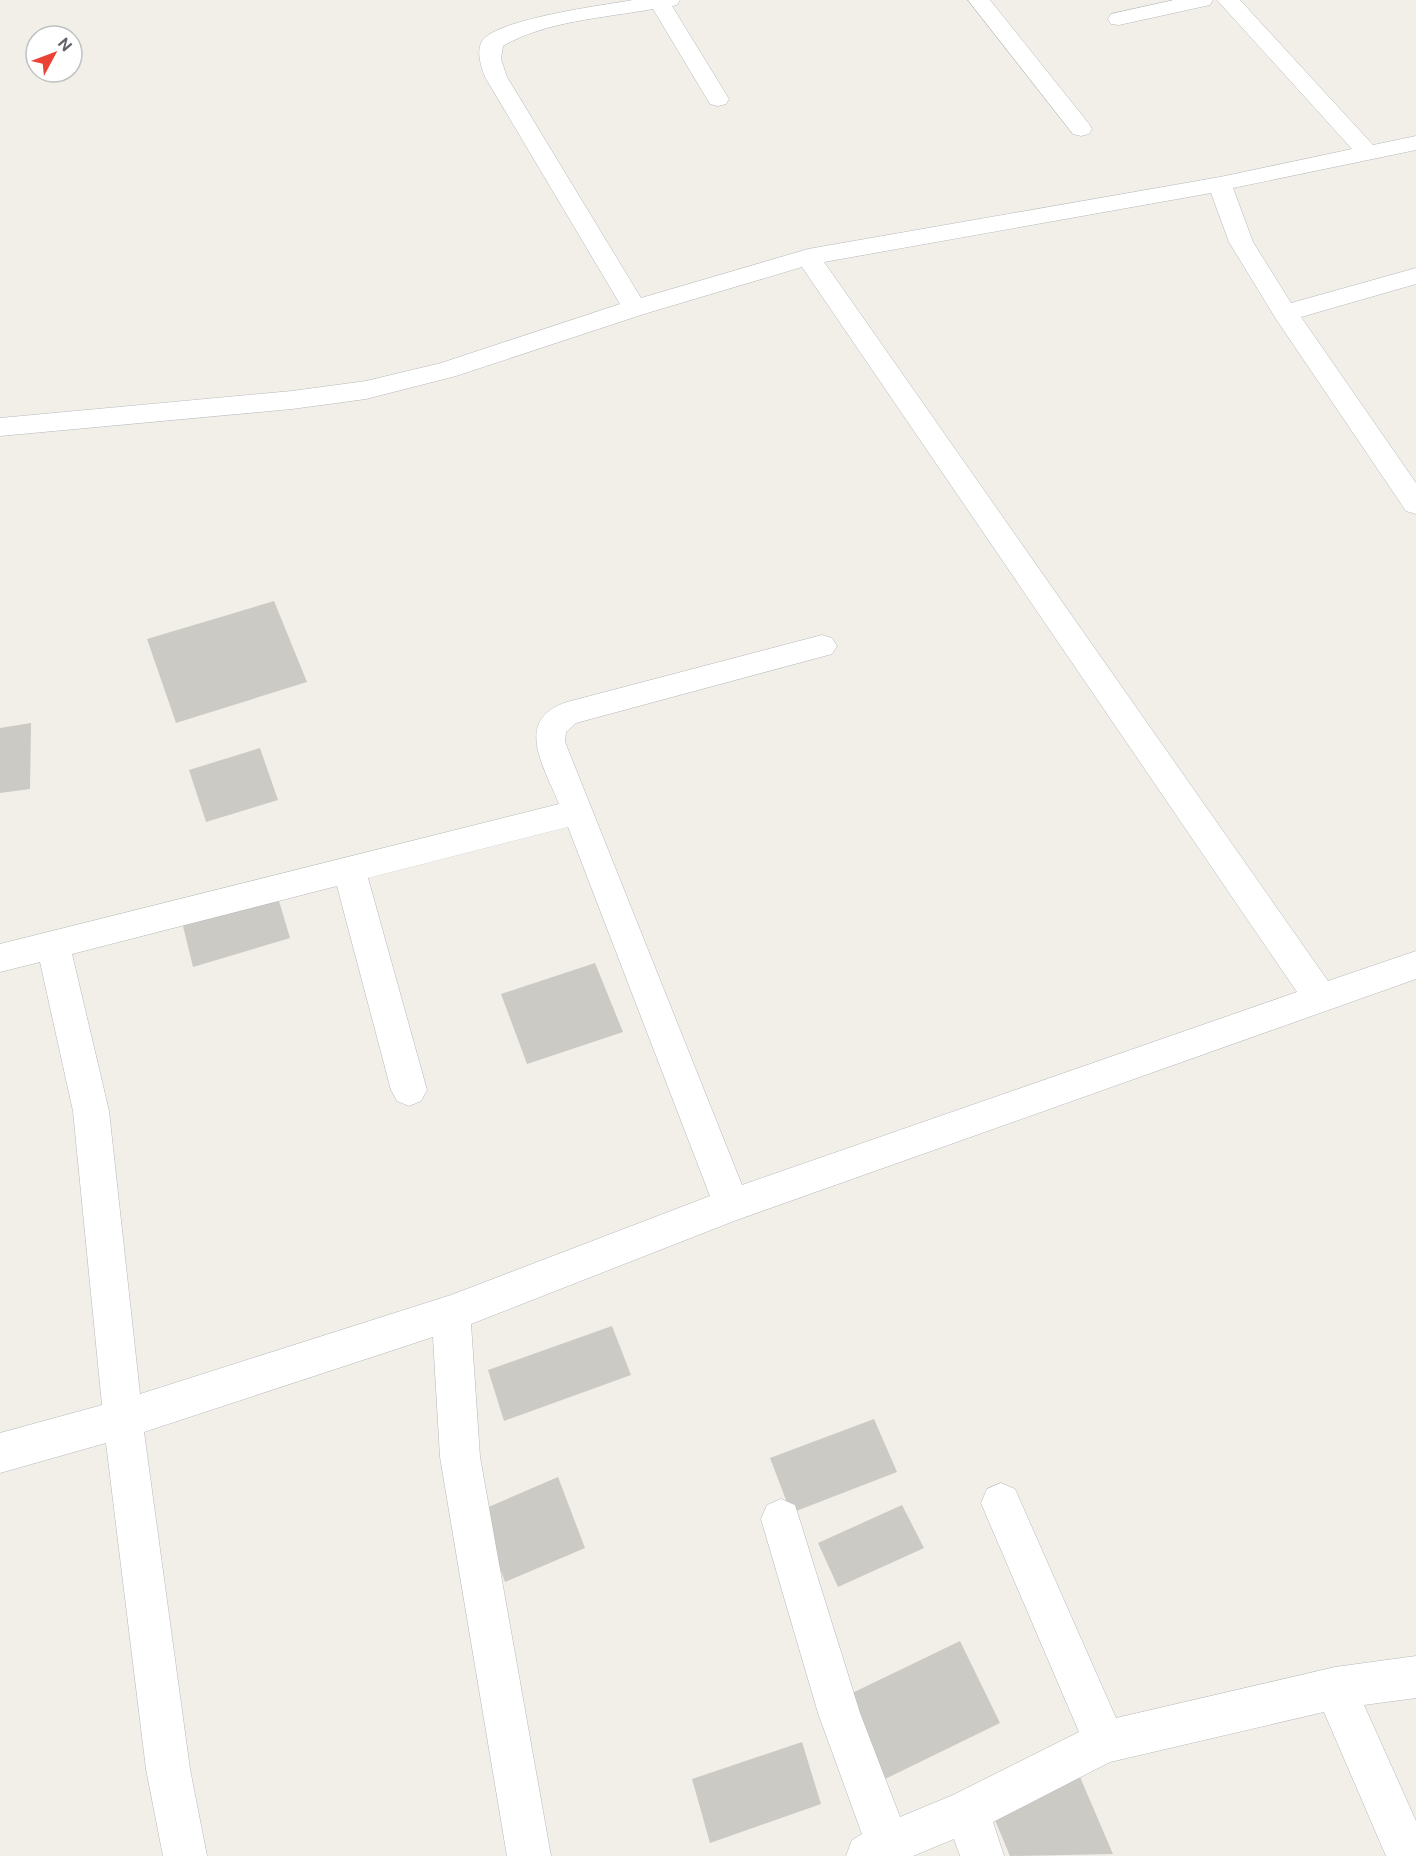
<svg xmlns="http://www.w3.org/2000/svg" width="1416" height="1856" font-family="'DM Sans',sans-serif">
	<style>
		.building { fill: #cccac5 }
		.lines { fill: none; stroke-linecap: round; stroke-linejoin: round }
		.minor-casing { stroke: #b5b8bc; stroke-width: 1 }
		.minor { fill: #fff; fill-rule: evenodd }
	</style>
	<rect width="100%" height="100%" fill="#f1efe8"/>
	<path class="building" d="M274,601l33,81 -131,41 -29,-84z
		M31,723l-1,66 -30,4v-65z
		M260,748l18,52 -72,22 -17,-52z
		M277,894l13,44 -97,29 -11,-45z
		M595,963l28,69 -96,32 -26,-70z
		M612,1326l19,49 -127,46 -16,-51z
		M874,1419l23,53 -106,41 -21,-55z
		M558,1477l27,71 -80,34 -26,-71z
		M902,1505l22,43 -86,39 -20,-44z
		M960,1641l40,82 -117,57 -37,-84z
		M802,1742l19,62 -111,39 -18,-64z
		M1080,1777l33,77 -103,2 -18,-43z"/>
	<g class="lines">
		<defs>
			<path id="minor" d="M633,0h47l-3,5 -5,1 57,93 -3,5 -8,2 -8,-2 -57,-95c-50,9 -107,12 -150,37l-2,13 6,18 134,221 167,-49 412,-72 132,-28 -135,-149h23l133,145 43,-9v14l-183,38 20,54 38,61 125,-35v16l-115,33 115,166v31l-10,-3 -130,-192 -47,-77 -18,-49 -387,69 504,719 88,-30v28l-682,242 -263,103 9,133 71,399h-44l-67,-399 -7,-120 -289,95 46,337 17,87h-44l-17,-87 -40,-326 -106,30v-40l102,-28 -29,-294 -33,-149 -40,10v-28l559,-140c-14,-36 -47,-84 8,-102l255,-67 10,3 5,8 -5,8 -256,69 -10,9 -1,10 177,443 555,-193 -495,-725 -158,47 -188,62 -90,23 -74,10 -292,27v-18l292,-27 74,-10 75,-18 179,-59 -135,-227c-4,-11 -9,-25 -3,-36 14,-22 123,-36 151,-41zM568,827l142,369 -259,99 -311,99 -31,-283 -37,-157 265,-68 54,204 6,11 12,5 12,-5 6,-11 -59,-212z
				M968,0h22l99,124 3,5 -3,5 -8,2 -8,-2z
				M1174,0h39l-3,5 -91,20 -8,-1 -3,-5 3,-5z
				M1001,1483l14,6 101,229 219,-51 81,-11v42l-52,7 52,116v35h-30l-62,-144 -214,50 -117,60 11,34h-44l-6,-17 -41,17h-67l6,-16 10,-6 -44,-121 -57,-194 6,-14 14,-6 14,6 65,208 40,104 53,-22 126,-63 -98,-229 6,-14z"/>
		</defs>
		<use href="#minor" class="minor-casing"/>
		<use href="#minor" class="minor"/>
	</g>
	<g transform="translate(54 54) rotate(49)"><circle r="28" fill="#ffffff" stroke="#bfc1c3" stroke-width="1.5"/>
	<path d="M0-4.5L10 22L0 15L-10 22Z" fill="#ea4335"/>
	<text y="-9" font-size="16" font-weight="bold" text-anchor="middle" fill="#5f6368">N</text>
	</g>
</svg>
